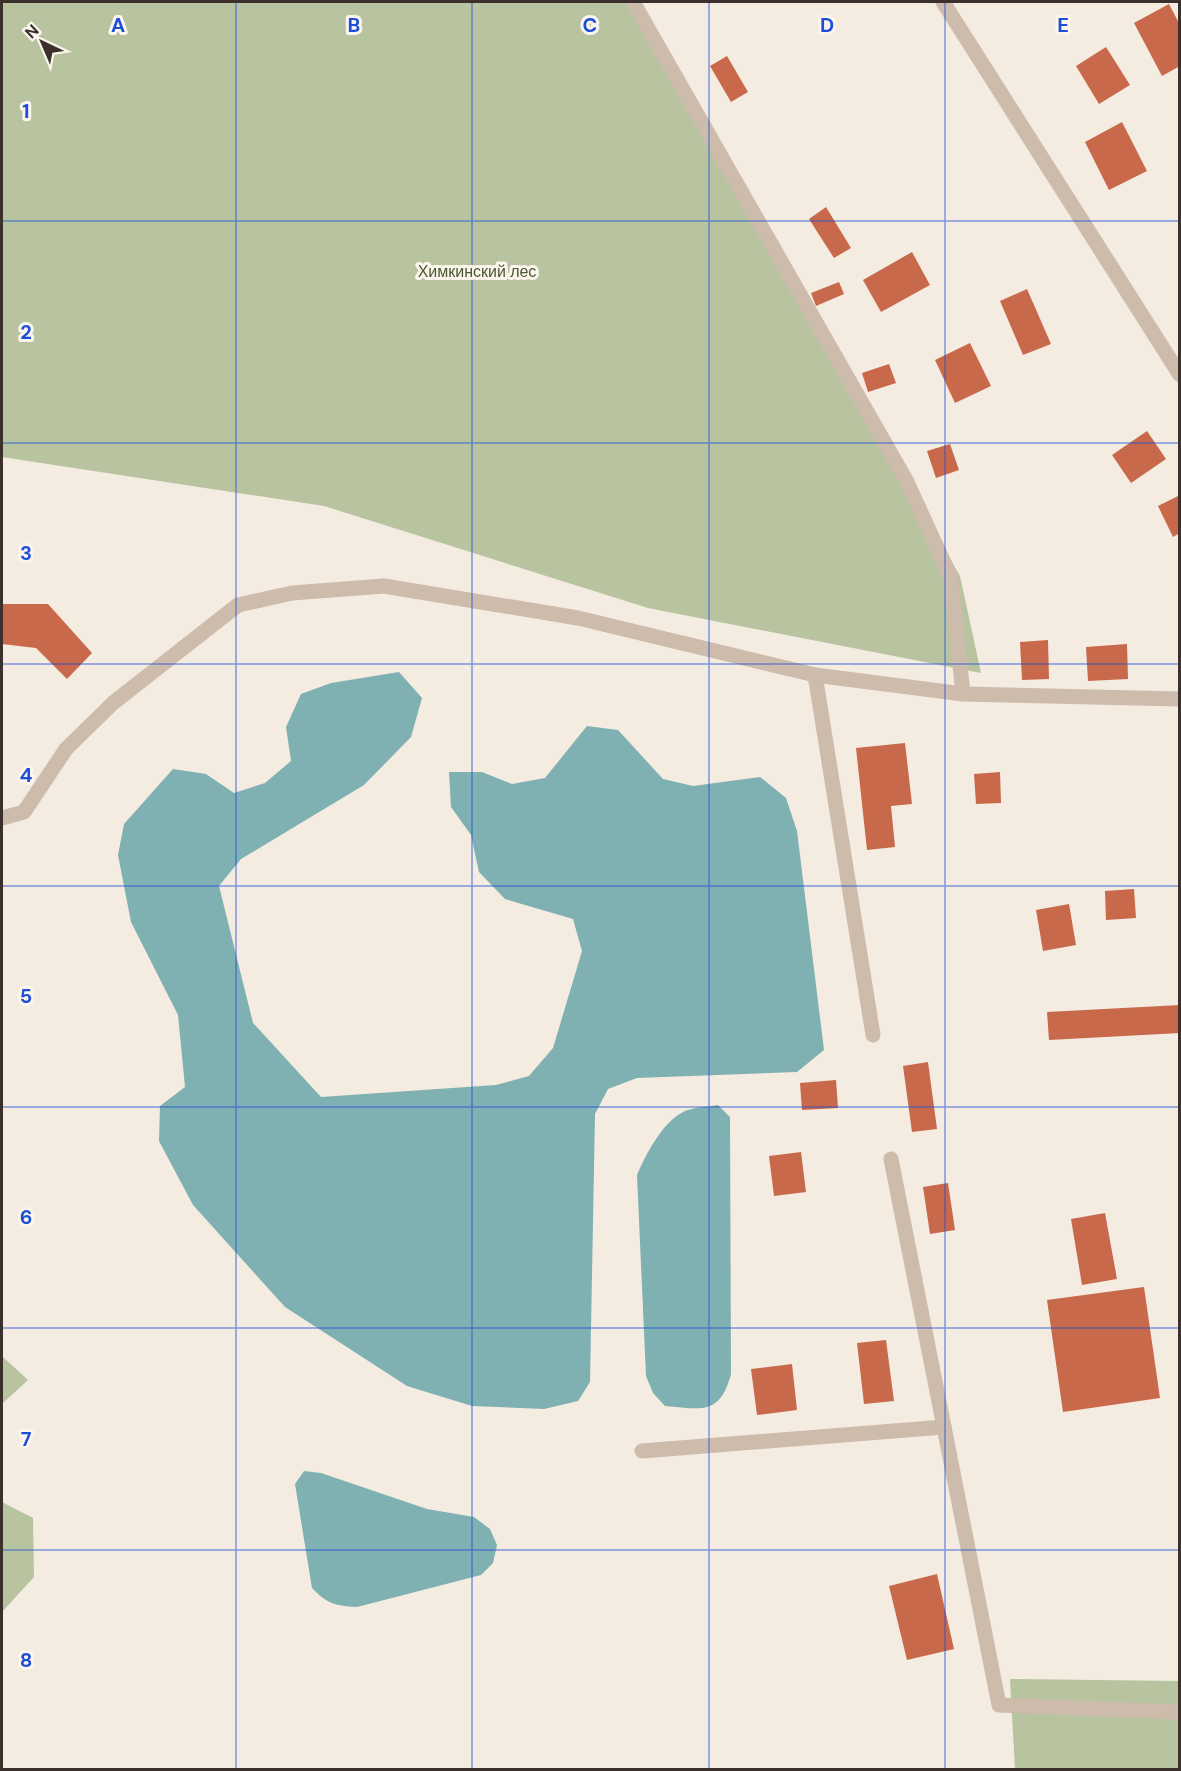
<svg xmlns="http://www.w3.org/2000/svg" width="1181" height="1771" font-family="'DM Sans',sans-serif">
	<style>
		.green { fill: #b8c4a0 }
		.water { fill: #7fb0b2 }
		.building { fill: #c8694b }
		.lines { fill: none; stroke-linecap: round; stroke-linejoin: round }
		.lane { stroke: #cdbbac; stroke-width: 15 }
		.street { stroke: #cdbbac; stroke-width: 15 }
		.grid { fill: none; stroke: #1d4ed8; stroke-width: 1.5; stroke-opacity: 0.55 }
		.labels { text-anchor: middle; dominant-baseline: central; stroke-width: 6; stroke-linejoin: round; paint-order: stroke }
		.park-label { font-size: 16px; fill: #4a5a2e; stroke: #fbf5ee }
		.grid-label { font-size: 20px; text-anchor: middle; font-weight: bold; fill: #1d4ed8; stroke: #fbf5ee; stroke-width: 6; stroke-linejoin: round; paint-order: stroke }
	</style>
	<rect width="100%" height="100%" fill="#f4ebe1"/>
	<path class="green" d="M2,2h631l327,574 21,97 -333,-65 -324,-102 -322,-49z
		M2,1356l26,24 -26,24z
		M2,1502l31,16 1,59 -32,35z
		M1010,1679l169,2v88h-164z"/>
	<path class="water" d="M399,672l23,26 -11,39 -47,48 -123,74 -22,27 34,137 68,74 175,-12 33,-9 24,-28 29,-97 -9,-32 -68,-20 -26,-27 -8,-37 -20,-28 -2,-35h33l30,12 33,-6 42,-52 31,4 45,49 30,7 67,-9 26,21 11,33 27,219 -27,22 -160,6 -29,11 -13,25 -5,268 -12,19 -34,8 -72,-3 -65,-20 -122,-79 -92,-102 -34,-64 1,-35 25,-19 -7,-72 -47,-93 -13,-67 6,-31 49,-55 33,5 28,19 31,-10 26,-22 -5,-34 15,-33 30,-11z
		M718,1105l12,12 1,257c-11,42 -30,35 -66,32l-12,-13 -7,-17 -9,-201c9,-21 26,-54 48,-64 10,-4 23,-4 33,-6z
		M304,1471l17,2 106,36 47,8 16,12 7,16 -4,18 -12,12 -124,32c-21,-1 -30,-3 -45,-19l-17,-104z"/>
	<path class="building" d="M1169,4l11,21v41l-18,10 -28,-53z
		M1106,47l24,38 -31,19 -23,-38z
		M727,56l21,36 -17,10 -21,-36z
		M1122,122l25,49 -38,19 -24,-48z
		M826,207l25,41 -17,10 -25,-39z
		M912,252l18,33 -49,27 -18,-32z
		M839,282l5,12 -28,12 -5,-13z
		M1027,289l24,55 -28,11 -23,-54z
		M970,343l21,43 -36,17 -20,-43z
		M889,364l7,19 -28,9 -6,-19z
		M1147,431l19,28 -35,24 -19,-28z
		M950,444l9,26 -23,8 -9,-27z
		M1180,495v38l-7,4 -15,-31z
		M2,604h46l44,49 -25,26 -31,-31 -34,-4z
		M1048,640l1,39 -27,1 -2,-38z
		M1127,644l1,35 -40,2 -2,-34z
		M905,743l7,61 -21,2 4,41 -28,3 -11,-102z
		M1000,772l1,31 -25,1 -2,-30z
		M1134,889l2,29 -30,2 -1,-29z
		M1069,904l7,41 -33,6 -7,-41z
		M1180,1005v28l-131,7 -2,-28z
		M928,1062l9,67 -25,3 -9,-66z
		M836,1080l2,28 -36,2 -2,-27z
		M801,1152l5,40 -32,4 -5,-40z
		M948,1183l7,47 -25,4 -7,-47z
		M1105,1213l12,66 -35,6 -11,-66z
		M1144,1287l16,111 -97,14 -16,-112z
		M886,1340l8,61 -30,3 -7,-61z
		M792,1364l5,46 -40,5 -6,-46z
		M937,1574l17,75 -47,11 -18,-74z"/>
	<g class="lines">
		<path class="lane" d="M815,675l58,360
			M642,1451l302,-24"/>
		<path class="street" d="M633,2l273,478 45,98 12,116
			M943,2l237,373
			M2,818l22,-6 42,-63 47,-46 125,-98 54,-12 92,-7 194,32 237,57 148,19 217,5
			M891,1159l108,546 181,7"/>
	</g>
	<path class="grid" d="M236,2v1768M472,2v1768M709,2v1768M945,2v1768M2,221h1178M2,443h1178M2,664h1178M2,886h1178M2,1107h1178M2,1328h1178M2,1550h1178"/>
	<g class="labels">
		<g class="park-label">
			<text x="477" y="271">Химкинский лес</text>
		</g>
	</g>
	<g class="grid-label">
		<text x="118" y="32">A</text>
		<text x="354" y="32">B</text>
		<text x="590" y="32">C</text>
		<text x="827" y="32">D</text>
		<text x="1063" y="32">E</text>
		<text x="26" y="118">1</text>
		<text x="26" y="339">2</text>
		<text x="26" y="560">3</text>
		<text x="26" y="782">4</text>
		<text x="26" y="1003">5</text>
		<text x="26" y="1224">6</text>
		<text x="26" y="1446">7</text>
		<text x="26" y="1667">8</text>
	</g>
	<rect width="1181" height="1771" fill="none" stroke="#3b302b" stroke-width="6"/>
	<g transform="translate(42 42) rotate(316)" stroke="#fbf5ee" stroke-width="4.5" paint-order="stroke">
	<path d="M0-4.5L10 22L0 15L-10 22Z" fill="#3b302b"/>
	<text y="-9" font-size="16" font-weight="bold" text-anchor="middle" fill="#3b302b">N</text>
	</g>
</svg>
